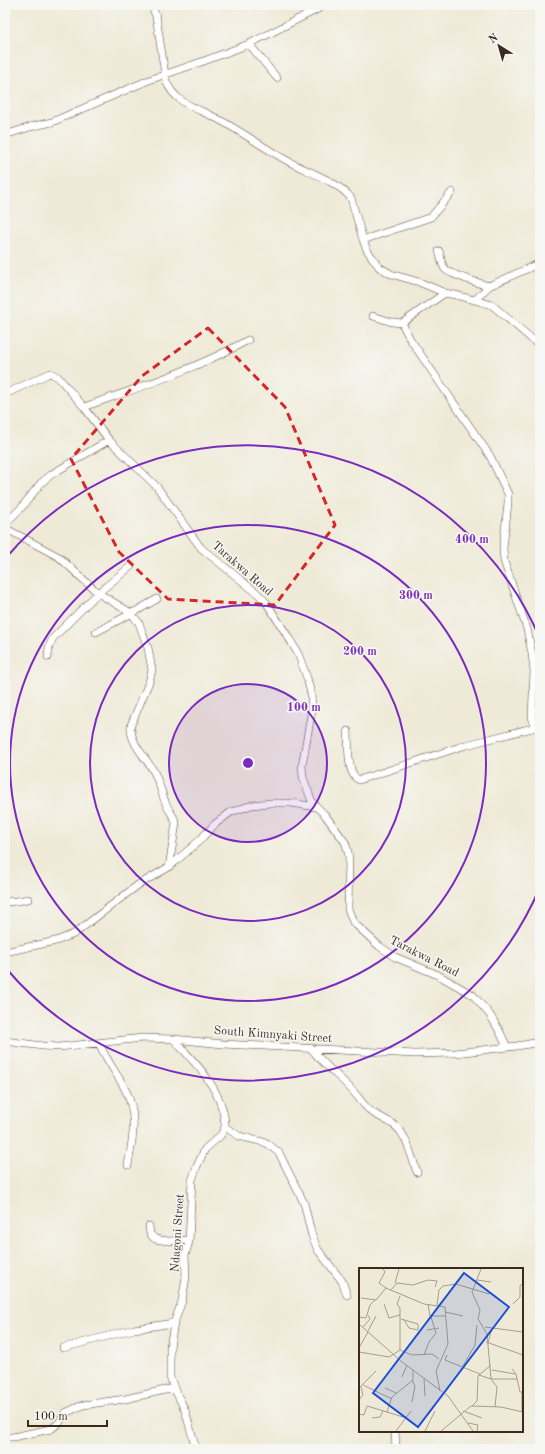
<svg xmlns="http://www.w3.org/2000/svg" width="545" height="1454" font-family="'Old Standard TT',serif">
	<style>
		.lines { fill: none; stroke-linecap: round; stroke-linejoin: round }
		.minor-casing { stroke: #56473a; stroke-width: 8 }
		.minor { stroke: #fff; stroke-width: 7 }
		.marked { fill: none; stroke: #d62828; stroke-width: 3; stroke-dasharray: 8 5; stroke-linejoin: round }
		.ring { fill: none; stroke: #7b2cbf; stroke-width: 2 }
		.labels { text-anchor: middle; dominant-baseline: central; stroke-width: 3.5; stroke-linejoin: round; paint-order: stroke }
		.street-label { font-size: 12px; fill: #3b2a1e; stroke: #f6f6f2 }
		.inset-road { fill: none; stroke: #a79d8d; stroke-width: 1 }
		.view { fill: #1d4ed8; fill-opacity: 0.15; stroke: #1d4ed8; stroke-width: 2 }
		.inset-edge { fill: none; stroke: #3b2a1e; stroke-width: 2 }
		.centre { fill: #7b2cbf; stroke: #f6f6f2; stroke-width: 2 }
		.ring-label { font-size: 12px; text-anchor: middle; font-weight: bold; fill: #7b2cbf; stroke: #f6f6f2; stroke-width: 3.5; stroke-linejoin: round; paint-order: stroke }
	</style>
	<rect width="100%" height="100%" fill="#f6f6f2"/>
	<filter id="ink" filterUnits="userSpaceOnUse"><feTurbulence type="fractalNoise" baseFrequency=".025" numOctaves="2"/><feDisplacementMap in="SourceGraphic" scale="8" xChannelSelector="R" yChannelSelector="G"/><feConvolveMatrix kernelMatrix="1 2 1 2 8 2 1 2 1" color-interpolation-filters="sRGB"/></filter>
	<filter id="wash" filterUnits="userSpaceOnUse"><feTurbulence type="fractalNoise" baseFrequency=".012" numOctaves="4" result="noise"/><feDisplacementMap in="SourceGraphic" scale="16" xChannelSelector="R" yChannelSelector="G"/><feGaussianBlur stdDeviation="0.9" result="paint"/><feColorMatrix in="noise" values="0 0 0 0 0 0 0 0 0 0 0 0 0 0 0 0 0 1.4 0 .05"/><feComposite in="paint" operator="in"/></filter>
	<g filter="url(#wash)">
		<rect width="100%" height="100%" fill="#efead7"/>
	</g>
	<g filter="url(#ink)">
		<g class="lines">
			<defs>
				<path id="minor" d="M151,5l5,11 10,65c10,24 32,27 52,38 24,13 45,28 68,41 21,12 50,20 65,38l12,42 4,10 12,17 12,7 28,8 26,11 15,3 32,9 48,41
					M249,44l28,34
					M5,135l25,-8 22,-5 97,-42 55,-19 45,-17 69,-35
					M363,240l68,-23 21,-25
					M439,251c2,5 2,13 6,18 4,5 36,15 44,17
					M475,300l14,-14 51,-23
					M373,316l19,6 10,1 43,-30
					M402,323l8,16 80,117 18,38v9l-5,45 1,13 23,68 5,25 2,17 -2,48 2,8
					M5,394l45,-21 8,4 26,30 25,33 48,47 44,61 56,45 9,9 26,41 7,13 8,22 4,16 1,15 -10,57 1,11 9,25 13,13 20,27 2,6 2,9 -1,52 5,13 26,24 16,11 43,18 35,20 17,20 9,15 8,17
					M84,407c56,-20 112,-38 164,-67
					M5,524l17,-17 19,-24 11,-9 57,-34
					M5,528l54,29 39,36 33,20 8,10 9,25 4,22 -3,12 -18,43c-2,18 15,32 23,47 5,10 8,22 12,32 3,7 8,12 10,19l-7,44
					M96,632l42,-22 19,-11
					M48,657l1,-10 4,-9 45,-45 33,-27
					M348,731c1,12 -2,44 11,49l107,-35 74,-19
					M5,902l12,-1 11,-2
					M5,952l51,-11 18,-7 64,-49 31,-18 29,-25 17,-18 16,-12 21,-7 18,-2h21l25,4
					M173,1039c22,23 50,51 52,85v3l-4,8 -16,14 -8,17 -5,14 -3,62 -4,13 1,22 -4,24 -8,22 -4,24v30l4,11 11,22 11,39
					M5,1041l38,5 16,1 84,-9 30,1 50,5 192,10 40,-1 27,-3 35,-4 23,-4
					M99,1043c7,17 18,30 26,46 13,24 8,50 3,76
					M311,1048c11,16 26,26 39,40 8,8 14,19 23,25 10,6 21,9 28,19 8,11 11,27 16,40
					M225,1127l14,9 28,7 12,10 25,50 8,33 6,14 24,31 5,14
					M149,1226l1,8 5,5 13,2 21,-1
					M63,1348l71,-19 40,-6
					M395,1431l1,18
					M5,1437h8l38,-8 8,-6 6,-10 18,-8 42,-6 49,-11"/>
			</defs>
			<use href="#minor" class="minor-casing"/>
			<use href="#minor" class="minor"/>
		</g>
	</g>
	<path class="marked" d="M208,328l77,79 50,118 -60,80 -107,-6 -49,-47 -48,-93 71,-83z"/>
	<circle cx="248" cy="763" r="79" fill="#7b2cbf" fill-opacity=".12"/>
	<g class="ring">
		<circle cx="248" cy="763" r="79"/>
		<circle cx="248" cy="763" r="158"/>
		<circle cx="248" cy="763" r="238"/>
		<path d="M540 887A317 317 0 0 1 5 967M5 559A317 317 0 0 1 540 639"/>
	</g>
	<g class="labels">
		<g class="street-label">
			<text transform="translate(242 569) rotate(41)">Tarakwa Road</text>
			<text transform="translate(424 957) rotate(27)">Tarakwa Road</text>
			<text transform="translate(273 1035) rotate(4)">South Kimnyaki Street</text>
			<text transform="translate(178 1233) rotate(-86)">Ndagoni Street</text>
		</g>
	</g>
	<g transform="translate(359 1268)">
		<rect width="164" height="164" fill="#efead7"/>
		<path class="inset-road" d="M24,1l2,3 -6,11 7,5 38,16 21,3 3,37 -12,27 4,20M122,1l-9,23 8,18 -2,9 9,15 4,45 6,8 -2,20M118,12l14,2M36,15l4,-14M32,22l6,-7 16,2 15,-5 9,1 -2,6M41,28l-3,8 3,4v42M2,30l15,2 10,-12M25,36l5,14 11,-3M69,36l2,12h15M154,36l7,-7v-11l3,-3M78,37l2,-15 4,-4 13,-2 33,10M86,44l18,4M0,49l7,1 4,-13 5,-5M42,51l17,5v6l-9,-2 -5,-8M0,56l43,38 46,34 25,35M4,59l7,-8 -2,-4M126,59l38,5M68,62l12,-2M9,63l8,-15M127,74l37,13M129,75l4,-15M0,80l9,-16M0,84l30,5 5,-3M35,86l6,-4 12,5 20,-1 7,5M65,87l5,-13 7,-9 -5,-16M88,87l-2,5 35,14M104,98l12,-21 2,-20M153,101l4,5 4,18h3M133,102l23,4M120,107l12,4h26M43,109l5,-12M65,111l1,17M4,117l29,14M0,120l17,-17M26,120l11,5M163,124v20M0,132l4,-5 -2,-8M53,134l3,-16 -3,-6M113,138l5,-5 1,-25 13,-11M104,143l19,7M28,144l19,6M0,146l5,1 3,-9 20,6 5,-15 21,-17v-10M13,150l8,-1 3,-6M109,155l10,2 -1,6M37,163l15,-20M66,163l10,-20M82,163l30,-25 30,1 22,5"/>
		<path class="view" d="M105,5l45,34 -91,120 -45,-34z"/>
		<rect width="164" height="164" class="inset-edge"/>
	</g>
	<circle cx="248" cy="763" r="6" class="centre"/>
	<g class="ring-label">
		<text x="472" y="543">400 m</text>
		<text x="416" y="599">300 m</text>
		<text x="360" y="655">200 m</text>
		<text x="304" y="711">100 m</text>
	</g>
	<rect width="545" height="1454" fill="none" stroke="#f6f6f2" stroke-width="20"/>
	<g transform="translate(499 46) rotate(323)" stroke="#f6f6f2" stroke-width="3" paint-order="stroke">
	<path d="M0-3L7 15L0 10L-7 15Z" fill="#3b2a1e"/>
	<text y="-6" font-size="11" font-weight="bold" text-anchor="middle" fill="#3b2a1e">N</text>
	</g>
	<path d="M28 1420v6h79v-6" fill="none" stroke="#3b2a1e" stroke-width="2"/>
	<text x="34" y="1420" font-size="12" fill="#3b2a1e" stroke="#f6f6f2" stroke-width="3" paint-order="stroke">100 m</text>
</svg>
